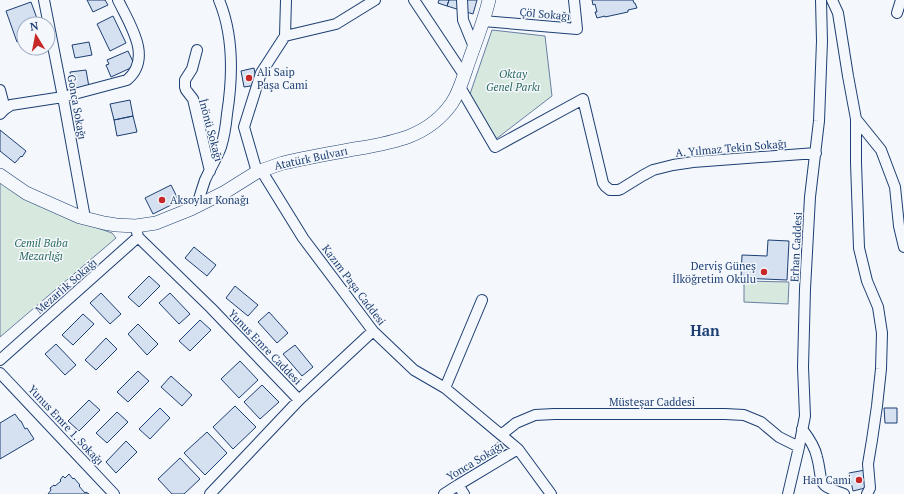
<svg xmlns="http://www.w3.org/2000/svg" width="904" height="494" font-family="'PT Serif',serif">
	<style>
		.green { fill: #d7e8df; stroke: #687fa3 }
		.building { fill: #d5e0f0; stroke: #1d3f73 }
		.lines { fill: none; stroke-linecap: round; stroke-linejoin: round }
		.minor-casing { stroke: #1d3f73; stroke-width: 12 }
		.major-casing { stroke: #1d3f73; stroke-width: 14 }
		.minor { stroke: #f4f7fb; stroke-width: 10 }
		.major { stroke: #f4f7fb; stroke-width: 13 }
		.poi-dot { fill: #c62828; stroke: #f4f7fb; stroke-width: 1.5 }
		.labels { text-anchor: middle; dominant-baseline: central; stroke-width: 3; stroke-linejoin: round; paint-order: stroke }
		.street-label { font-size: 11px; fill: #1d3f73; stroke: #f4f7fb }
		.poi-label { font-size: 11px; fill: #1d3f73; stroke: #f4f7fb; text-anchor: start }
		.park-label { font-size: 11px; font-style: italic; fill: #2c6c60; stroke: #f4f7fb }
		.district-label { font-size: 15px; font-weight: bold; fill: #1d3f73; stroke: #f4f7fb }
	</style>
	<rect width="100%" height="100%" fill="#f4f7fb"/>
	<path class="green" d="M492,30l53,6 7,60 -56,43 -26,-45z
		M0,183l61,32 51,18 4,5 -116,99z
		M744,281l45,1 -1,22 -44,-2z"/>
	<path class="building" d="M87,0h18l3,5 -15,7z
		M439,0h10l-2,6 -9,-3z
		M449,0h28l-4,14 -26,-8z
		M592,0h41l1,3h1l2,5 -9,2v2l-23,5v-1l-8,2 -2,-6h2l-2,-8 -2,1z
		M31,2l8,22h-15v15l-7,3 -11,-31z
		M113,16l13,27 -16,8 -13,-27z
		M89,42l3,13 -17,3 -3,-13z
		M128,51l7,15 -24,11 -5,-12 3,-1 -2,-4z
		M254,68l3,17 -13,2 -3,-16z
		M86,70l3,17 -16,2 -3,-17z
		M130,100l3,16 -19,4 -4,-16z
		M133,116l4,16 -20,4 -3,-16z
		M0,130l26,21 -4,6 -1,-1 -6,7 -15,-12z
		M171,185l8,16 -26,13 -8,-16z
		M768,240l21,1 -2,39 -46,-2 1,-23 25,1z
		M194,247l22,18 -9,11 -22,-18z
		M149,276l11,10 -21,21 -11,-10z
		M235,286l23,19 -10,11 -22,-18z
		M101,293l20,21 -11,10 -20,-21z
		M170,293l20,21 -11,10 -20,-21z
		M269,312l19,21 -11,10 -19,-21z
		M83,314l11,10 -21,21 -11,-10z
		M200,320l11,10 -21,21 -11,-10z
		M138,324l20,20 -11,11 -19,-21z
		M106,338l11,11 -21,21 -11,-10z
		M56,344l20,21 -11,10 -20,-21z
		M295,345l18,22 -11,9 -19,-22z
		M240,361l18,19 -19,18 -18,-19z
		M138,371l11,10 -21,21 -11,-10z
		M171,376l21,19 -10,11 -21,-19z
		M262,385l17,17 -19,17 -16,-17z
		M89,400l11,10 -21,21 -11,-10z
		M235,406l21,21 -23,22 -20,-22z
		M160,408l10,10 -20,21 -11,-10z
		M884,408h13v15h-12z
		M117,412l11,10 -21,21 -11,-10z
		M15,414l5,7h1l4,8 2,-1 7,11 -34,20v-36z
		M207,432l20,21 -22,22 -21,-22z
		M126,441l11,11 -21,21 -10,-11z
		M497,442l9,8 -6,6 -9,-8z
		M180,458l20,21 -16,15h-12l-14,-15z
		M865,470l4,17 -16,4 -4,-18z
		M69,474l4,5 1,-1 6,7 -1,1 6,7 1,-1 3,2h-41l3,-4 -1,-2 4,-3 1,1 6,-5 -1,-1 3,-4 2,2z"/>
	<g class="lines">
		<defs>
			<path id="minor" d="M44,0l19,97 22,121
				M414,0l50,75
				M462,0l1,20 11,27
				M832,0l6,13 10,63 8,43v44l3,85 8,33 11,26 4,26 -1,36 -4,37 -5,34 -4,24 2,24 -3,6
				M897,13l4,-13
				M483,21l94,8 -3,-29
				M285,36l1,-36
				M197,50l-5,19 -7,11v7l1,3 7,9 17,72
				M460,87l35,60 88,-48 20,84 2,3 5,4h8l3,-1 21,-13 11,-6 20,-5 20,-3 123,-9
				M0,90l5,19
				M0,114l5,-5 6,-4 52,-8 64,-17c26,-22 3,-55 -9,-80
				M856,119l25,31 14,37 4,39 5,21
				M261,170l42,68 70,93 41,39 31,18 73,61 33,45
				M257,172l-13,-45 17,-54 24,-37 51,-12 39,-24
				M197,206c2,-8 5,-17 8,-26 5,-11 12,-22 16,-33 3,-10 5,-22 6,-33 6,-38 7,-78 -8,-114
				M138,237l73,71 88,92 -89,94
				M0,360l138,-123 -1,-5
				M0,373l114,121
				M445,388l37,-88
				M299,400l74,-69
				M802,429c7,9 13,18 15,28 7,26 -3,27 27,37
				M501,435l15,-12 19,-8 19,-1h171l19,1 17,7 18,15 20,10
				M458,485l6,9
				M444,494l14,-9 60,-36
				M788,494l11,-47 6,-31 -2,-49 2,-78 5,-92 9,-76 3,-80 -1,-41"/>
			<path id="major" d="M0,175l26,18 54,24 24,6 12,2 20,1 20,-3 35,-14 34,-17 32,-20 26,-9c22,-5 44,-9 66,-13 40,-7 78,-11 103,-47 8,-12 12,-28 17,-42 7,-20 15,-40 20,-61"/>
		</defs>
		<use href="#minor" class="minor-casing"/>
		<use href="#major" class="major-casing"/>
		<use href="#minor" class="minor"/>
		<use href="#major" class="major"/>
	</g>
	<g class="poi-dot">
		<circle cx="249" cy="78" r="4"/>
		<circle cx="162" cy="200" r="4"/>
		<circle cx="764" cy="272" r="4"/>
		<circle cx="859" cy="480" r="4"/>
	</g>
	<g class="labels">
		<g class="street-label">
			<text transform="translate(545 14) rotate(5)">Çöl Sokağı</text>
			<text transform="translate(77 107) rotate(80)">Gonca Sokağı</text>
			<text transform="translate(211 130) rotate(75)">İnönü Sokağı</text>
			<text transform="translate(731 148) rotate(-5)">A. Yılmaz Tekin Sokağı</text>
			<text transform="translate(311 158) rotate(-12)">Atatürk Bulvarı</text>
			<text transform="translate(796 247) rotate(-87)">Erhan Caddesi</text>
			<text transform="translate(354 285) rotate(53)">Kazım Paşa Caddesi</text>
			<text transform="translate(66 286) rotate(-41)">Mezarlık Sokağı</text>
			<text transform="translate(265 347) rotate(46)">Yunus Emre Caddesi</text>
			<text x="652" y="402">Müsteşar Caddesi</text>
			<text transform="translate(66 425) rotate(47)">Yunus Emre 1. Sokağı</text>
			<text transform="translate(475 461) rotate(-31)">Yonca Sokağı</text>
		</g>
		<g class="poi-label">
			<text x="257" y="72">Ali Saip<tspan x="257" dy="13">Paşa Cami</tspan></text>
			<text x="170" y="200">Aksoylar Konağı</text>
			<text x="756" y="266" text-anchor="end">Derviş Güneş<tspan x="756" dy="13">İlköğretim Okulu</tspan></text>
			<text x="851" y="480" text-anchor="end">Han Cami</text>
		</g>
		<g class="park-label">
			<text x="513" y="74">Oktay<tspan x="513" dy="13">Genel Parkı</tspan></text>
			<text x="41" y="243">Cemil Baba<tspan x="41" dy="13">Mezarlığı</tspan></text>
		</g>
		<g class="district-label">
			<text x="705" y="330">Han</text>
		</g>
	</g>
	<g transform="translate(36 36) rotate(350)"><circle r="19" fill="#f4f7fb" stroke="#9eadc5"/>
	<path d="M0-3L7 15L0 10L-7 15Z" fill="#c62828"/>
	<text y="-6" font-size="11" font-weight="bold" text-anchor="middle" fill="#1d3f73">N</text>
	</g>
</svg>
